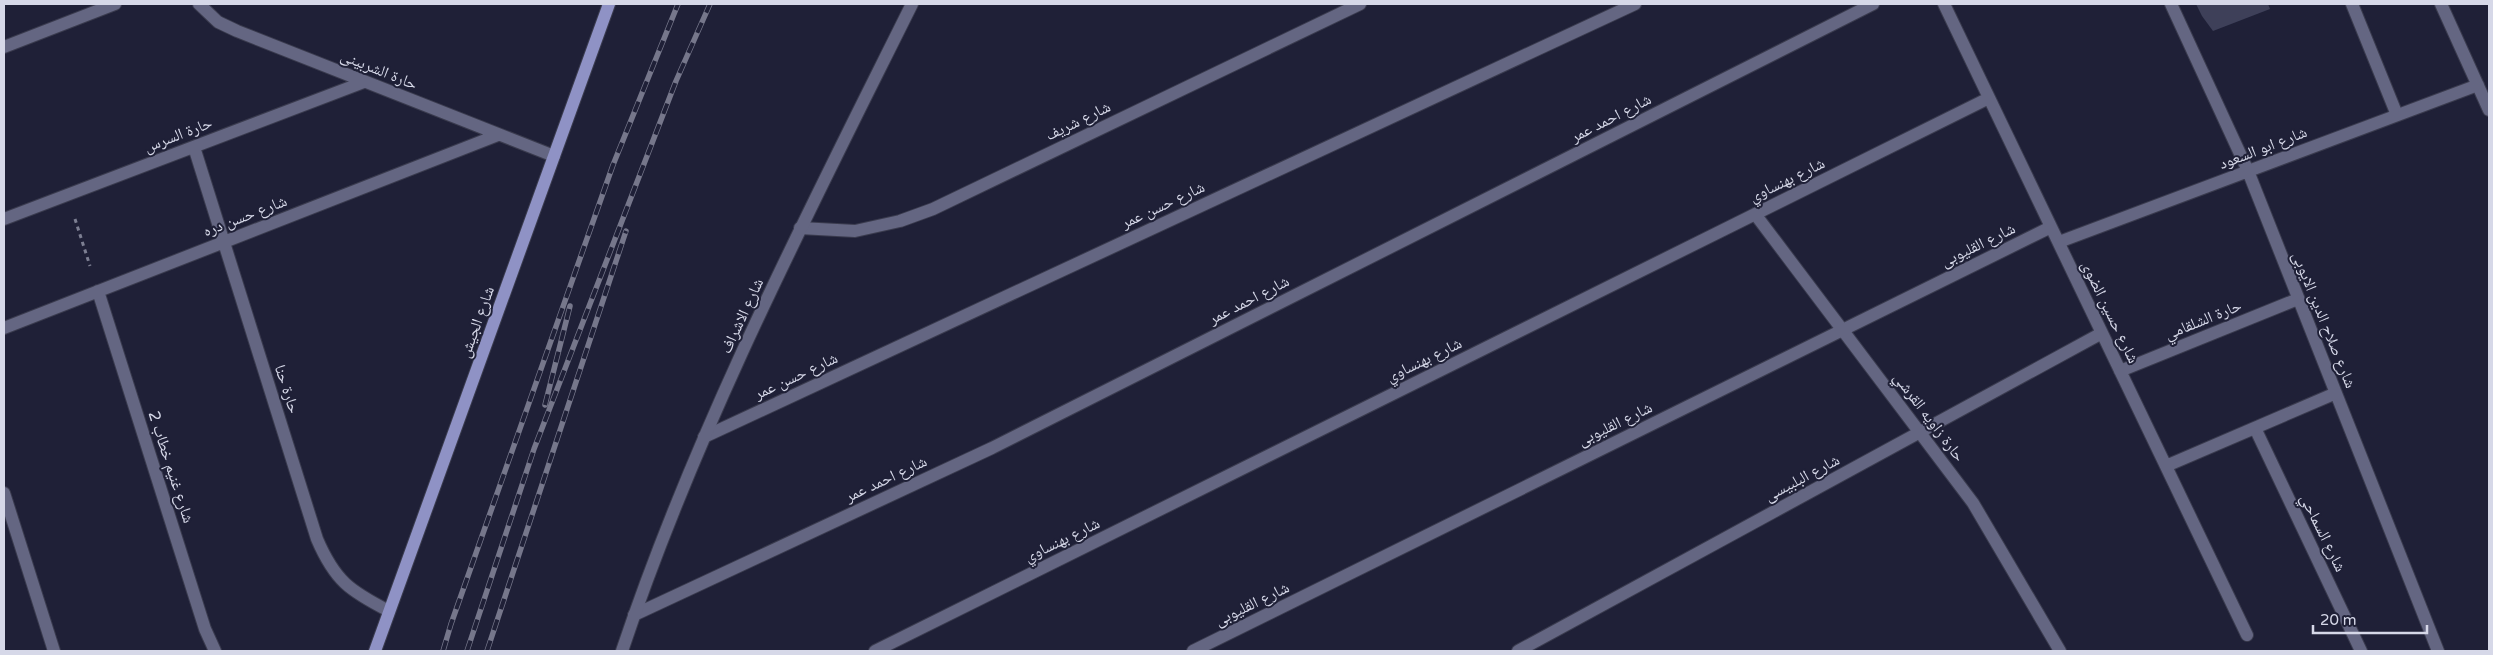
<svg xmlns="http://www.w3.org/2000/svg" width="2493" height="655" font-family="'Varela Round','Noto Naskh Arabic',sans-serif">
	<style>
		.building { fill: #3e4059 }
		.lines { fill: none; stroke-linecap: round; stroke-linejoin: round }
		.street-casing { stroke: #3a3b4e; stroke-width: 14 }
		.secondary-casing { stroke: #3a3b4e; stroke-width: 14 }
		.primary-casing { stroke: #3a3b4e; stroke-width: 14 }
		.path { stroke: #7d7f92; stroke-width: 3; stroke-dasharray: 4 4; stroke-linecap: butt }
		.street { stroke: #646682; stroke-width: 12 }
		.secondary { stroke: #646682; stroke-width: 12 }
		.primary { stroke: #8f92c5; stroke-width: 12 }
		.rail-casing { stroke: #76778b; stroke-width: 5.5 }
		.rail { stroke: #1f2037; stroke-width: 4; stroke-dasharray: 11; stroke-linecap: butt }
		.labels { text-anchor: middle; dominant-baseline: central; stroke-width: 4; stroke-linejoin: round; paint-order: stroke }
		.street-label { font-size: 16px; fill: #d6d8e8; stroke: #1f2037 }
	</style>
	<rect width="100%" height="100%" fill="#1f2037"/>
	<path class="building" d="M2196,4h72l2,5 -57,22 -11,-15z"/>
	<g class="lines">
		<defs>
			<path id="street" d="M199,4l19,18 19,9 317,125
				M1944,4l303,631
				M2171,4l77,167 190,480
				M2352,4l45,111
				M2441,4l48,106
				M4,47l111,-43
				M194,147l123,392c18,42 33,52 72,72
				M1755,214l218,289 87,148
				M4,219l360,-137
				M800,228l55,3 45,-10 33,-12 427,-205
				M2059,242l419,-157
				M98,291l107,338 10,22
				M4,328l494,-193
				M2120,371l178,-72
				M2255,428l106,223
				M704,437l931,-433
				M2166,466l170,-73
				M4,493l50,158
				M634,615l358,-167 881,-444
				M875,651l1114,-553
				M1193,651l858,-424
				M1518,651l584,-318"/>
			<path id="secondary" d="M622,651c75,-224 185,-436 290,-647"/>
			<path id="primary" d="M375,651l234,-647"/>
		</defs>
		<use href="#street" class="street-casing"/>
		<use href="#secondary" class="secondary-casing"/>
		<use href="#primary" class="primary-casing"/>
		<path class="path" d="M75,219l15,47"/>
		<use href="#street" class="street"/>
		<use href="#secondary" class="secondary"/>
		<use href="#primary" class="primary"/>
		<defs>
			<path id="rail" d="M545,405l25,-99
				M443,651l8,-27 162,-459 65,-161
				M467,651l67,-202 142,-368 34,-77
				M487,651l139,-420"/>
		</defs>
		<use href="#rail" class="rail-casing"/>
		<use href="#rail" class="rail"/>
	</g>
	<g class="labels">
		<g class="street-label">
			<text transform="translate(379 70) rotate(22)">حارة الشربينى</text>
			<text transform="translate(1611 118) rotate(-27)">شارع احمد عمر</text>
			<text transform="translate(1078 121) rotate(-26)">شارع شريف</text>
			<text transform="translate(178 135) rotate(-21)">حارة السرس</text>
			<text transform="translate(2263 148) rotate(-21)">شارع ابو السعود</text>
			<text transform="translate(1787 180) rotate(-26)">شارع بهنساوي</text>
			<text transform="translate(1163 205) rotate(-25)">شارع حسن عمر</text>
			<text transform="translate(245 216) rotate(-21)">شارع حسن دره</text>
			<text transform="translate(1978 245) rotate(-26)">شارع القليوبى</text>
			<text transform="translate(1249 300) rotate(-27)">شارع احمد عمر</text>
			<text transform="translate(2110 312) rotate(64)">شارع حسين الضوى</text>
			<text transform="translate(742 316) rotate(-65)">شارع الاشراف</text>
			<text transform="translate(2203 320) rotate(-22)">حارة الشلقامي</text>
			<text transform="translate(2324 320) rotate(68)">شارع صلاح الدين الايوبى</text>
			<text transform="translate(477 322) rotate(-70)">شارع الجيش</text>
			<text transform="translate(1424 360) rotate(-26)">شارع بهنساوي</text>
			<text transform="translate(796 376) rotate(-25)">شارع حسن عمر</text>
			<text transform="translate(287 389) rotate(72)">حارة حنا</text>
			<text transform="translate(1929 417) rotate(53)">حارة زاويه القرشي</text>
			<text transform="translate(1615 424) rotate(-26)">شارع القليوبى</text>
			<text transform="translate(171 467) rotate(72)">شارع غنيم خطاب 2</text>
			<text transform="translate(1802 478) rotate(-28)">شارع البلبيسى</text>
			<text transform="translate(886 479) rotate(-25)">شارع احمد عمر</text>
			<text transform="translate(2323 533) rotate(64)">شارع السماحي</text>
			<text transform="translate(1062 540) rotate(-26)">شارع بهنساوي</text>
			<text transform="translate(1252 604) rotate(-26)">شارع القليوبى</text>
		</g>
	</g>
	<rect width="2493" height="655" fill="none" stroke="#d6d8e8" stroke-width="10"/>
	<path d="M2313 625v8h114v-8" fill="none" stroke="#d6d8e8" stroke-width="2.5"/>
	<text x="2320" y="625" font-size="15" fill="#d6d8e8" stroke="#1f2037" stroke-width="4" paint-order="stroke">20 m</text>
</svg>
